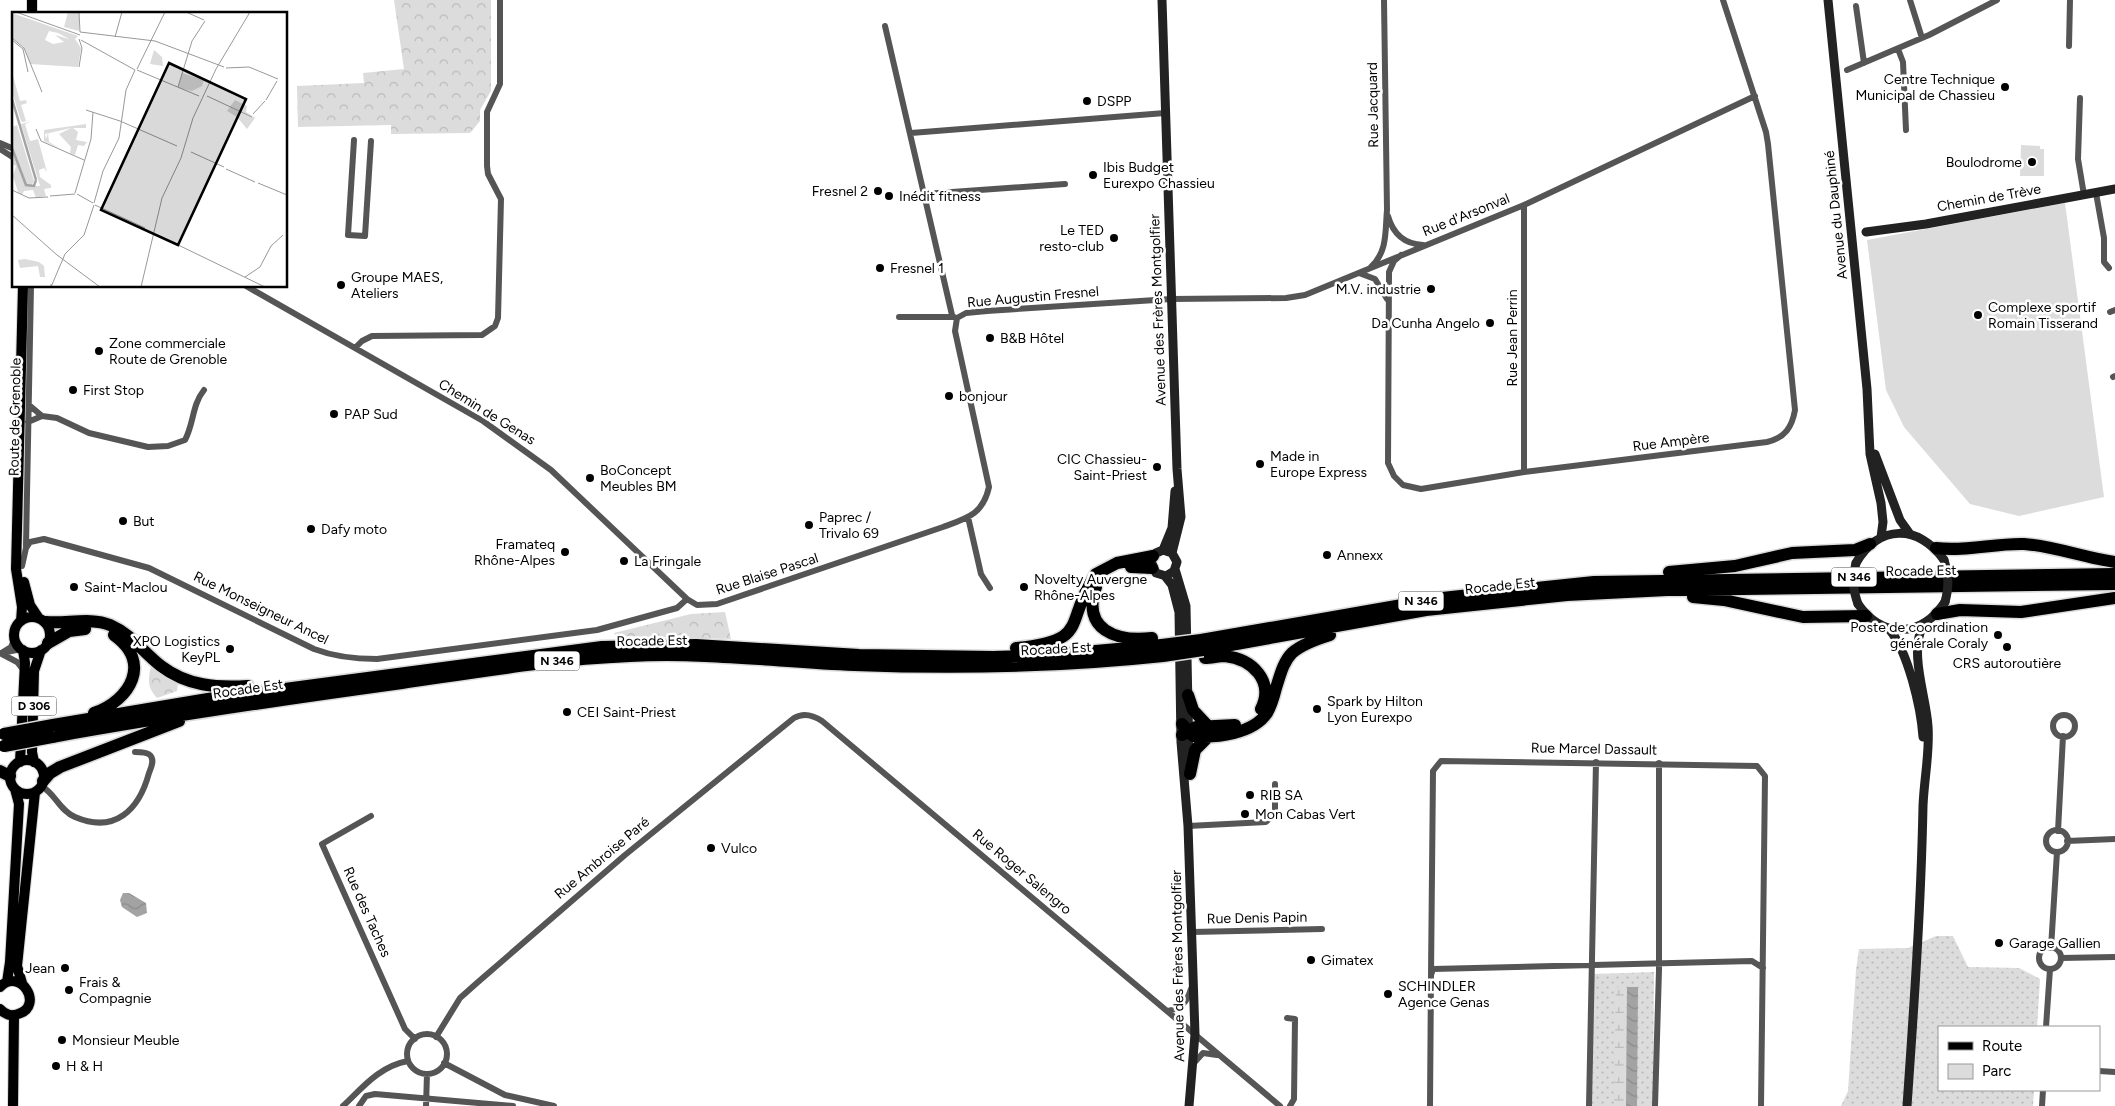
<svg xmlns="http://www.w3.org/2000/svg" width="2115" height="1106" font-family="Figtree,sans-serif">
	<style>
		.green { fill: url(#green-dots) }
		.forest { fill: url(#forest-crowns) }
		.wetland { fill: url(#wetland-marsh) }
		.pitch { fill: #dcdcdc }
		.water { fill: url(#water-waves) }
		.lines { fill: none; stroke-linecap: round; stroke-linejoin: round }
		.primary-casing { stroke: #dbdbdb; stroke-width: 12 }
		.highway-casing { stroke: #dbdbdb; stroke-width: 15 }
		.street { stroke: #555; stroke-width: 6 }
		.secondary { stroke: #222; stroke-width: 9 }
		.primary { stroke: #000; stroke-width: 10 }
		.highway { stroke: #000; stroke-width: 12 }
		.highway-bridge-casing { stroke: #dbdbdb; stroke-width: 15; stroke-linecap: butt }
		.secondary-bridge { stroke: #222; stroke-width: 9 }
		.highway-bridge { stroke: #000; stroke-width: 12 }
		.poi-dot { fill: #000; stroke: #fff; stroke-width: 2 }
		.labels { text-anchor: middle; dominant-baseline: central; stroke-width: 5; stroke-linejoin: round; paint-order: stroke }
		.shield { fill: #fff; stroke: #4c4c4c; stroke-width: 1 }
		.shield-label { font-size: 12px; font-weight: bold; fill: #000 }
		.poi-label { font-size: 14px; fill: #000; stroke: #fff; text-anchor: start }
		.street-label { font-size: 14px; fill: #000; stroke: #fff }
		.inset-river { fill: none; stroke: #a3a3a3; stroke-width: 2.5 }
		.inset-road { fill: none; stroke: #999; stroke-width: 1 }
		.view { fill: #000; fill-opacity: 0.15; stroke: #000; stroke-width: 2.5 }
		.inset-edge { fill: none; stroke: #000; stroke-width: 2.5 }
	</style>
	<defs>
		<pattern id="green-dots" width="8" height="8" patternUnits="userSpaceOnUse" patternTransform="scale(1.25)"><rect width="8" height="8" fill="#dcdcdc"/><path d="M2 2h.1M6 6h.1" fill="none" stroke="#bbb" stroke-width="1.8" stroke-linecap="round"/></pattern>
		<pattern id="forest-crowns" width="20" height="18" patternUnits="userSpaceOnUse" patternTransform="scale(1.25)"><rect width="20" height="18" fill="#dcdcdc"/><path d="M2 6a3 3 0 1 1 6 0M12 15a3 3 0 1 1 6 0" fill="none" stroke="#bbb"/></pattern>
		<pattern id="wetland-marsh" width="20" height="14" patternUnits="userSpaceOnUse" patternTransform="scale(1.25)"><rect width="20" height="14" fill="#dcdcdc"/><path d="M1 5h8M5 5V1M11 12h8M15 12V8" fill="none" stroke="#bbb"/></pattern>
		<pattern id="water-waves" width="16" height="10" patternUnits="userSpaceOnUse" patternTransform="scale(1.25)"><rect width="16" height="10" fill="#a3a3a3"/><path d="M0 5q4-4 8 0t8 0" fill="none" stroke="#8b8b8b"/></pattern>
	</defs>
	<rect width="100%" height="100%" fill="#fff"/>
	<path class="green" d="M1936,936h17l15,31 51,1 21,11 -3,48h-98v63h95l-1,16h-192l7,-15 8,-121 3,-21 49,-1z
		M1654,972l-1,134h-61l1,-132z"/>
	<path class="forest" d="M394,0h97v91l-11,19v11l-10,12 -79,1v-9l-93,2 -1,-41 67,-3 -1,-10 41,-4z
		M725,612l6,27 -115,-3 -2,-3 77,-19z
		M151,666l27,17 -1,8 -20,7c-10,-11 -9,-18 -6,-32z"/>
	<path class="wetland" d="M1616,987l10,1 -2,117h-10z"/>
	<path class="pitch" d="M2021,145l19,1v3h4v27h-24z
		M2065,203l39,294 -85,19 -49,-12 -66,-77 -18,-37 -19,-150z"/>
	<path class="water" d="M123,893h6l17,10 1,10 -10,4 -15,-10 -2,-7z
		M1627,987h11l-1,119h-11z"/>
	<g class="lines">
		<defs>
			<path id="primary" d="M32,14v-14
				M24,582l6,23 8,12
				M14 635a18 18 0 1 1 36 0a18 18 0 1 1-36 0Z
				M21,621l1,-14 -6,-38 7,-283
				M10 777a17 17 0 1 1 34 0a17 17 0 1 1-34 0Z
				M20,762l5,-99 -2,-13
				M34,762l-2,-10 2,-81 7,-21
				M7,982l3,-20 9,-158 -4,-15
				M22,983l-5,-17 18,-174
				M0,987c20,-21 45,19 18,27 -7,3 -13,0 -18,-5
				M13,1106l1,-91"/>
			<path id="highway" d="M1936,548c29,4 59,-5 88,-4 30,2 61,14 91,18
				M1131,567l21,1
				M1669,572l66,-6 57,-13 63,-3 15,-6
				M1096,587c-15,43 21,55 56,51
				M1693,597l31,3 79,17 63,-1
				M1937,614l23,-4 61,2 94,-14
				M46,622c20,2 45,-5 64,3 21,9 34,28 51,41 26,20 56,22 87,20
				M1201,640l241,-42 152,-16 521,-8
				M48,643l21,-12 16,-2
				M1016,648c76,-7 47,-26 80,-74l21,-11 36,-7
				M1203,650l223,-40 141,-15 100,-5 448,-6
				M1205,658c6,0 14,-2 20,-2 27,3 50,25 36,53
				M1188,695l5,15 14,15
				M94,713c37,-13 58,-51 20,-78
				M1182,724l11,12c23,2 60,-2 74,-23 4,-7 7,-17 9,-25 4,-12 7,-26 16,-35 10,-9 25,-14 38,-18
				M53,725l155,-26 394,-52 94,-2 163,10 134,2 58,-2 111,-10
				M1182,735l14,-8 39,-2
				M52,737c116,-21 233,-38 350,-54 76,-11 152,-24 228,-27 75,-4 150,6 224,9 104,4 206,2 309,-9
				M0,771l10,5
				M1190,774l5,-24 13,-13
				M43,781l7,-8 10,-6 119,-46"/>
		</defs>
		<use href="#primary" class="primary-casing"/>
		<use href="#highway" class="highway-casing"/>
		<path class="street" d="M1910,0l12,38
			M1856,6l8,57
			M885,26l67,289
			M2069,46l1,-46
			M1898,49l5,13 3,68
			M1847,70l82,-35 68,-35
			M2080,98l-2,61 6,36
			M911,133l254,-20
			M354,140l-6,95 17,1 6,-95
			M0,143l14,6
			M0,149l14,9
			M2096,193l8,45v24l5,6
			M924,194l141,-10
			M1524,205v267
			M1388,216c5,18 16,28 35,29
			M1401,255l-7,6 -5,11 -1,191 6,13 9,9 18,4 103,-17 243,-30c18,-4 25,-15 28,-32l-27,-266 -2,-12 -43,-132
			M1371,267c17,-16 14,-36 16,-57l-3,-210
			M1359,273l16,6 12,20
			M246,286l237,135 68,49 136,129 10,6 20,-1 226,-77c25,-9 40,-13 46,-40l-34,-156 2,-13
			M2110,312l5,-2
			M899,317h55
			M957,318l9,-5 21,-2 184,-12 115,-1 19,-3 219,-90 231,-109
			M355,348l7,-7 10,-5 110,-1 13,-9 3,-8 3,-119 -13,-25 -1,-8v-54l13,-28v-84
			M2113,377l2,-1
			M42,416l15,2 32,15 59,14 20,-1 17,-6c9,-17 7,-35 19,-50
			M28,422l14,-6 -13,-11
			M968,517l13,57 9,14
			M26,546l5,-260
			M22,566l4,-18 4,-6 14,-3 105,29 165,81c21,8 40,10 63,10l220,-29 80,-22 10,-9
			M3,652l8,-5 4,-9
			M0,653l17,9 8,10
			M1,653l21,-4
			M2053 726a11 11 0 1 1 22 0a11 11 0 1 1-22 0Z
			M41,786c14,7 18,24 34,31 40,17 64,-7 74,-44 2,-5 6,-13 1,-18 -3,-3 -10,-3 -15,-3
			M371,816l-49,28 83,185 10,10
			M1188,826l78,-4 9,-9v-29
			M2046 841a11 11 0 1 1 22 0a11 11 0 1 1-22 0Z
			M2058,831l5,-95
			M2067,841l48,-2
			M1192,932l130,-3
			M2039 958a11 11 0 1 1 22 0a11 11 0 1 1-22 0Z
			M2051,948l6,-96
			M2061,958l54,-1
			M1431,975l2,-204 8,-10 316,5 8,10 -4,330
			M1168,1011c14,-3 19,-9 23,-22
			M1287,1018l8,1 -1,80 -4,7
			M2046,1027l4,-58
			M407 1054a20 20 0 1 1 40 0a20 20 0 1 1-40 0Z
			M436,1037l24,-39 18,-16 147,-127 169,-137c10,-6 19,-3 28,3l458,385
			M444,1063l61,32 49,11
			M1193,1064l10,-11 14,2
			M2099,1071l16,1
			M343,1106c20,-19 37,-40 65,-45
			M359,1106l7,-10 9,-2 138,12
			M426,1106l1,-32
			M1430,1106l1,-131 2,-6 319,-8 11,7
			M1589,1106l7,-344
			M1655,1106l4,-136v-207
			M2042,1106l1,-16"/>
		<path class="secondary" d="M1162,0l15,469 4,48 -9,36
			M1828,0l39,389 3,65 11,49 2,19 -2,15
			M1866,232l60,-8 189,-35
			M1875,454l25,66 10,14
			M1163,550l9,3 5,9 -3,9 -8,5 -10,-3 -5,-12 5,-8 7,-3 9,-22 3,-37
			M1856,563c22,-39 63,-39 88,-3
			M1175,569l11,37 3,154
			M1165,576l7,9 7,27 2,130 7,84 7,208 -6,72
			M1858,604c25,35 63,34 87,-2
			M1889,629c19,22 32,79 34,108
			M1907,1106c7,-100 14,-200 16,-300 1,-27 7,-54 5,-80 -2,-30 -19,-73 -5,-101"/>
		<use href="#primary" class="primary"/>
		<use href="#highway" class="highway"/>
		<defs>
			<path id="highway-bridge" d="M1162,645l39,-5
				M1163,656l40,-6
				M4,734l49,-9
				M4,746l48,-9"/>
		</defs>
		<use href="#highway-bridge" class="highway-bridge-casing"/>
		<path class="secondary-bridge" d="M1944,560c5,16 5,27 1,42
			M1856,563c-4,16 -3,27 2,41"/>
		<use href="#highway-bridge" class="highway-bridge"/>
	</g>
	<g class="poi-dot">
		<circle cx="2005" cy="87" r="5"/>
		<circle cx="1087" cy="101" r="5"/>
		<circle cx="2032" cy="162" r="5"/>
		<circle cx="1093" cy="175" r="5"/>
		<circle cx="878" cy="191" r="5"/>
		<circle cx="889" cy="196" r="5"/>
		<circle cx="1114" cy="238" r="5"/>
		<circle cx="880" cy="268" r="5"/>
		<circle cx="341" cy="285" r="5"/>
		<circle cx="1431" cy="289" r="5"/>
		<circle cx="1978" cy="315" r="5"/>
		<circle cx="1490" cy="323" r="5"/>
		<circle cx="990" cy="338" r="5"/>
		<circle cx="99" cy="351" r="5"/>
		<circle cx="73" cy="390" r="5"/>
		<circle cx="949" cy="396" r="5"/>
		<circle cx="334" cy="414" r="5"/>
		<circle cx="1260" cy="464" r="5"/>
		<circle cx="1157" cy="467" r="5"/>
		<circle cx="590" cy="478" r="5"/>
		<circle cx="123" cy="521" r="5"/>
		<circle cx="809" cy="525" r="5"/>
		<circle cx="311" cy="529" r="5"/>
		<circle cx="565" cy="552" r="5"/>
		<circle cx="1327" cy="555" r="5"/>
		<circle cx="624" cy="561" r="5"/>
		<circle cx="74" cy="587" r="5"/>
		<circle cx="1024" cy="587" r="5"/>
		<circle cx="1998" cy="635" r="5"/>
		<circle cx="2007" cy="647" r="5"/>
		<circle cx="230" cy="649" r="5"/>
		<circle cx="1317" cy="709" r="5"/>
		<circle cx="567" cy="712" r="5"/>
		<circle cx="1250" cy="795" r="5"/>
		<circle cx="1245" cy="814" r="5"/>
		<circle cx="711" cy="848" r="5"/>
		<circle cx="1999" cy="943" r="5"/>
		<circle cx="1311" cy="960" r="5"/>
		<circle cx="65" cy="968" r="5"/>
		<circle cx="69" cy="990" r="5"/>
		<circle cx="1388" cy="994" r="5"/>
		<circle cx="62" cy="1040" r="5"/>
		<circle cx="56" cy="1066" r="5"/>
	</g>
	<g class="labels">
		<g class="shield">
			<rect x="1831.5" y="567.5" width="45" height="19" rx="4"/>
			<rect x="1398.5" y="591.5" width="45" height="19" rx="4"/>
			<rect x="534.5" y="651.5" width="45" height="19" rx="4"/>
			<rect x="11.5" y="696.5" width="45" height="19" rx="4"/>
		</g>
		<g class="shield-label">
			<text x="1854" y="577">N 346</text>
			<text x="1421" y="601">N 346</text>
			<text x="557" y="661">N 346</text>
			<text x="34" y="706">D 306</text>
		</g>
		<g class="poi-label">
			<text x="1995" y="79" text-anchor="end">Centre Technique<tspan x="1995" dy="16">Municipal de Chassieu</tspan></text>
			<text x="1097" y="101">DSPP</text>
			<text x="2022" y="162" text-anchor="end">Boulodrome</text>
			<text x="1103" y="167">Ibis Budget<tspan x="1103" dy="16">Eurexpo Chassieu</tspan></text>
			<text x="868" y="191" text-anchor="end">Fresnel 2</text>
			<text x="899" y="196">Inédit fitness</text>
			<text x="1104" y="230" text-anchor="end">Le TED<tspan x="1104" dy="16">resto-club</tspan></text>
			<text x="890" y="268">Fresnel 1</text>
			<text x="351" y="277">Groupe MAES,<tspan x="351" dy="16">Ateliers</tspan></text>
			<text x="1421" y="289" text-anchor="end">M.V. industrie</text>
			<text x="1988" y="307">Complexe sportif<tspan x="1988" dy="16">Romain Tisserand</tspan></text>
			<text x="1480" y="323" text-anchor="end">Da Cunha Angelo</text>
			<text x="1000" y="338">B&amp;B Hôtel</text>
			<text x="109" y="343">Zone commerciale<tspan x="109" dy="16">Route de Grenoble</tspan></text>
			<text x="83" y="390">First Stop</text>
			<text x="959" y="396">bonjour</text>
			<text x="344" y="414">PAP Sud</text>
			<text x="1270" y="456">Made in<tspan x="1270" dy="16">Europe Express</tspan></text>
			<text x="1147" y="459" text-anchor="end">CIC Chassieu-<tspan x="1147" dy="16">Saint-Priest</tspan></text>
			<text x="600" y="470">BoConcept<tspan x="600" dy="16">Meubles BM</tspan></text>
			<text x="819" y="517">Paprec /<tspan x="819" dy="16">Trivalo 69</tspan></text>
			<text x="133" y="521">But</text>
			<text x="321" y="529">Dafy moto</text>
			<text x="555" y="544" text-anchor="end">Framateq<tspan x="555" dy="16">Rhône-Alpes</tspan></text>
			<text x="1337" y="555">Annexx</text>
			<text x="634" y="561">La Fringale</text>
			<text x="1034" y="579">Novelty Auvergne<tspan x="1034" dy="16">Rhône-Alpes</tspan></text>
			<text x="84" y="587">Saint-Maclou</text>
			<text x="1988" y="627" text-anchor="end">Poste de coordination<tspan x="1988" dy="16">générale Coraly</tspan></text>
			<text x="220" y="641" text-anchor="end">XPO Logistics<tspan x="220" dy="16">KeyPL</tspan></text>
			<text x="2007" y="663" text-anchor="middle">CRS autoroutière</text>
			<text x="1327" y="701">Spark by Hilton<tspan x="1327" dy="16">Lyon Eurexpo</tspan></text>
			<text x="577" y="712">CEI Saint-Priest</text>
			<text x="1260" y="795">RIB SA</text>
			<text x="1255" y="814">Mon Cabas Vert</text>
			<text x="721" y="848">Vulco</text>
			<text x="2009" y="943">Garage Gallien</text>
			<text x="1321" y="960">Gimatex</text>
			<text x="55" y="968" text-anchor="end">Jean</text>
			<text x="79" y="982">Frais &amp;<tspan x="79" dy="16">Compagnie</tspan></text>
			<text x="1398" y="986">SCHINDLER<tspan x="1398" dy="16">Agence Genas</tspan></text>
			<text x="72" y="1040">Monsieur Meuble</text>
			<text x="66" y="1066">H &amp; H</text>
		</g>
		<g class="street-label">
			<text transform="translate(1373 105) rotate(-91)">Rue Jacquard</text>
			<text transform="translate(1989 198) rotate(-10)">Chemin de Trève</text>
			<text transform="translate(1466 215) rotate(-22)">Rue d'Arsonval</text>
			<text transform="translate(1836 215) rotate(-96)">Avenue du Dauphiné</text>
			<text transform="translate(1033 297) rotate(-5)">Rue Augustin Fresnel</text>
			<text transform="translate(1158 310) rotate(-92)">Avenue des Frères Montgolfier</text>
			<text transform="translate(1512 338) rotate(-90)">Rue Jean Perrin</text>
			<text transform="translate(487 412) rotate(32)">Chemin de Genas</text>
			<text transform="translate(15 417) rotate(-89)">Route de Grenoble</text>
			<text transform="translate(1671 442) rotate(-7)">Rue Ampère</text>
			<text transform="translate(1921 571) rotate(-1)">Rocade Est</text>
			<text transform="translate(767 574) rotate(-18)">Rue Blaise Pascal</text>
			<text transform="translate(1500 586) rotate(-6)">Rocade Est</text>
			<text transform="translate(261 608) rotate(26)">Rue Monseigneur Ancel</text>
			<text transform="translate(652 641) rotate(-1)">Rocade Est</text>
			<text transform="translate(1056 649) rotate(-3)">Rocade Est</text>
			<text transform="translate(248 689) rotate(-8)">Rocade Est</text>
			<text transform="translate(1594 749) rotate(1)">Rue Marcel Dassault</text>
			<text transform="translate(602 858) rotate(-40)">Rue Ambroise Paré</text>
			<text transform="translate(1022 872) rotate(40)">Rue Roger Salengro</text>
			<text transform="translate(367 912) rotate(66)">Rue des Taches</text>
			<text transform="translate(1257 918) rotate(-1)">Rue Denis Papin</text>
			<text transform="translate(1178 966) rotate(-91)">Avenue des Frères Montgolfier</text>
		</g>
	</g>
	<g transform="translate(12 12)">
		<rect width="275" height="275" fill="#fff"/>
		<path d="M56,0h11v19l-15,-4zM0,1l66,23 -3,3 6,9 -3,19 -48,-3 -6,-17 -12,-9zM37,19l9,2 11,6 -14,-4 9,7 -11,2 -8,-4zM142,38l8,7 1,9 -13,-2zM0,60l8,29 6,-1 1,3 -6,2 5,16 5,-1 -8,2 -2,-1 -9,-29zM223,88l12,6 -1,6 9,6 -8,11 -10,-12 -10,-6zM20,109l-7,3 5,17 8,-2 9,33 -3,-4 -5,2 1,7 11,8v3l-7,1 2,7 -10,2 -3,-8 -9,1 -2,4 -4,-3 -5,-16 3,-10 -4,-2v-14l14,36h14l-19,-62zM74,112v4h-13l5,4 -2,8 11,2 -3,4 -6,-1 -3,10 -5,-2 1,-6 -12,-13 12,-6 -26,6 1,5 2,-6 1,9 12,7 -17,-8v-11zM5,113l17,56 -3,5 -5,-2 -14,-39v-18z" fill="#dcdcdc" fill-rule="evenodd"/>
		<path d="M13,247l14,3 5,4 1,11h-5l-2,-11 -18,2 -2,-8z" fill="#dcdcdc"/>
		<path d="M170,61l22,7 -2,6 -10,5 -14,-3z" fill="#dcdcdc"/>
		<path class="inset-river" d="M0,87l24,81M0,136l14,37 8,1 2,-6"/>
		<path class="inset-road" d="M4,0l64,23M67,0l1,20 75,9 69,26M174,0l18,8M103,25l7,-25M0,26l12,10 18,44M0,28l11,9 5,23M69,28l54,30M67,55l3,-19 -3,-9M214,56l23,-1 29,12M125,57l28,-57M125,58l62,26M166,75l14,-46 13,-20M195,84l45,21M254,88l11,-19M74,98l34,11 57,25M241,102l12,-13M24,117l5,12 43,19M179,140l33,15M214,157l29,13M246,171l29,12M0,178l17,8 19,-1M63,181l16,-54 2,-27M65,182l16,9M38,184l25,-2M82,191l9,-32 16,-33 7,-48 9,-20M83,193l50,23M0,203l45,40 43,32M160,230l93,45M233,265l15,-10 11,-21 12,-11M39,272v3l14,-33 19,-19 10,-30M129,275l21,-89 19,-40 12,-40 23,-49 34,-57"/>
		<path class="view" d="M157,51l77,36 -68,146 -77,-35z"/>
		<rect width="275" height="275" class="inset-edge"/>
	</g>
	<rect x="1938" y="1026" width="162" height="65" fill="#ffffff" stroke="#999999"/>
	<rect x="1948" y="1042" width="25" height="8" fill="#000000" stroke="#999999"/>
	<text x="1982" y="1051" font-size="15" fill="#000000">Route</text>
	<rect x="1948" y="1064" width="25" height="15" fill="#dcdcdc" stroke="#999999"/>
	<text x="1982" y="1076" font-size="15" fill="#000000">Parc</text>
</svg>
